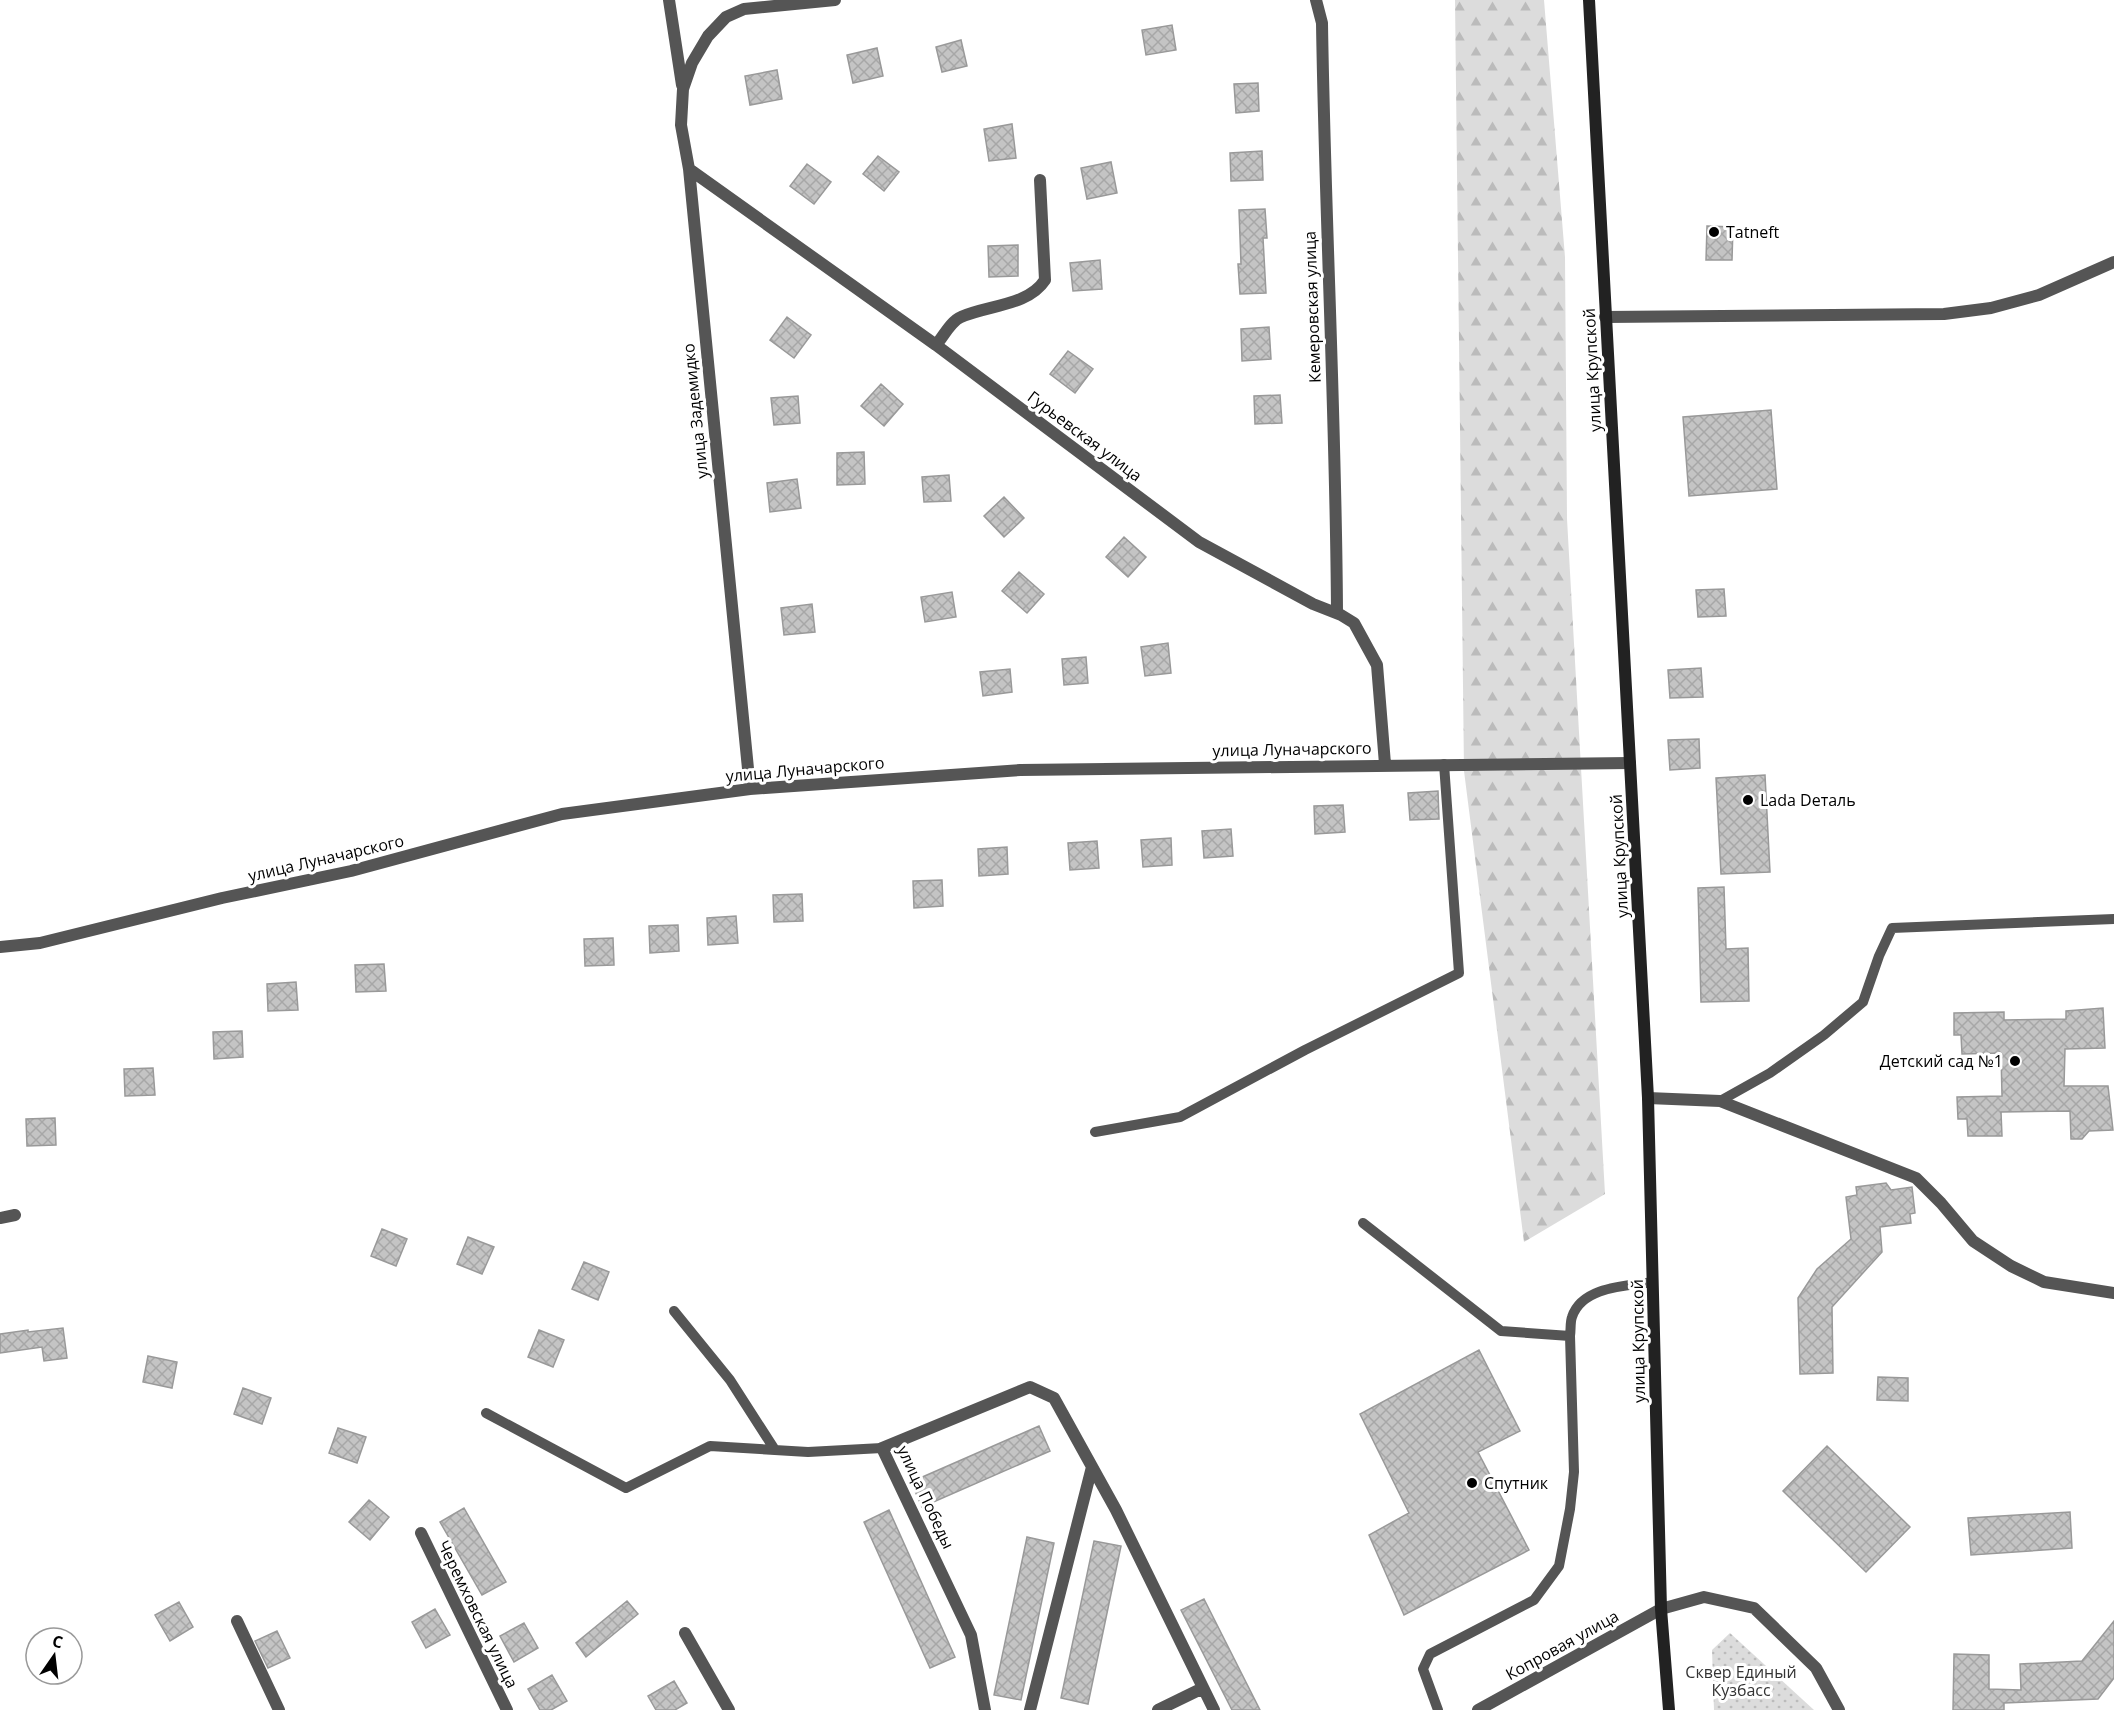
<svg xmlns="http://www.w3.org/2000/svg" width="2114" height="1710" font-family="'Open Sans',sans-serif">
	<style>
		.forest { fill: url(#forest-firs) }
		.park { fill: url(#park-dots) }
		.building { fill: url(#building-cross-hatch); stroke: #999; stroke-width: 1.5 }
		.lines { fill: none; stroke-linecap: round; stroke-linejoin: round }
		.lane { stroke: #555; stroke-width: 10 }
		.street { stroke: #555; stroke-width: 12 }
		.secondary { stroke: #222; stroke-width: 12 }
		.poi-dot { fill: #000; stroke: #fff; stroke-width: 2 }
		.labels { text-anchor: middle; dominant-baseline: central; stroke-width: 6; stroke-linejoin: round; paint-order: stroke }
		.poi-label { font-size: 16px; fill: #000; stroke: #fff; text-anchor: start }
		.street-label { font-size: 16px; fill: #000; stroke: #fff }
		.park-label { font-size: 16px; fill: #333; stroke: #fff }
	</style>
	<defs>
		<pattern id="forest-firs" width="22" height="20" patternUnits="userSpaceOnUse" patternTransform="scale(1.5)"><rect width="22" height="20" fill="#dcdcdc"/><path d="M5 1l3.5 6h-7zM16 11l3.5 6h-7z" fill="#bbb"/></pattern>
		<pattern id="park-dots" width="8" height="8" patternUnits="userSpaceOnUse" patternTransform="scale(1.5)"><rect width="8" height="8" fill="#dcdcdc"/><path d="M2 2h.1M6 6h.1" fill="none" stroke="#bbb" stroke-width="1.8" stroke-linecap="round"/></pattern>
		<pattern id="building-cross-hatch" width="8" height="8" patternUnits="userSpaceOnUse" patternTransform="scale(1.5)"><rect width="8" height="8" fill="#c4c4c4"/><path d="M0 0l8 8M0 8l8-8" fill="none" stroke="#a7a7a7"/></pattern>
	</defs>
	<rect width="100%" height="100%" fill="#fff"/>
	<path class="forest" d="M1455,0h89l21,257 2,262 38,675 -81,48 -60,-471z"/>
	<path class="park" d="M1730,1633l84,77h-100l-2,-60z"/>
	<path class="building" d="M1172,25l4,25 -30,5 -4,-25z
		M961,40l6,26 -25,6 -6,-25z
		M877,48l6,28 -30,7 -6,-28z
		M777,70l5,29 -32,6 -5,-29z
		M1258,83l1,28 -23,2 -2,-29z
		M1012,124l4,34 -27,3 -5,-32z
		M1262,151l1,29 -32,1 -1,-28z
		M878,156l21,16 -15,19 -21,-17z
		M1111,162l6,31 -30,6 -6,-31z
		M807,164l24,18 -17,22 -24,-18z
		M1265,209l2,29h-4l3,55 -26,1 -2,-30h3l-2,-54z
		M1707,226l26,1 -1,33h-26z
		M1018,245v31l-29,1 -1,-31z
		M1100,260l2,29 -29,2 -3,-28z
		M787,317l24,18 -17,23 -24,-18z
		M1269,327l2,32 -29,2 -1,-32z
		M1068,351l25,18 -18,24 -25,-19z
		M881,384l22,20 -19,22 -23,-20z
		M1280,395l2,28 -27,1 -1,-28z
		M798,396l2,27 -26,2 -3,-27z
		M1771,410l6,79 -88,7 -6,-79z
		M864,452l1,32 -28,1v-32z
		M949,475l2,26 -27,1 -2,-25z
		M797,479l4,29 -31,4 -3,-29z
		M1004,497l20,21 -20,19 -20,-21z
		M1124,537l22,20 -18,20 -22,-20z
		M1019,572l25,22 -17,19 -25,-22z
		M1724,589l2,27 -28,1 -2,-27z
		M952,592l4,25 -31,5 -4,-25z
		M812,604l3,28 -31,3 -3,-27z
		M1168,643l3,30 -26,3 -4,-29z
		M1086,657l2,26 -24,2 -2,-26z
		M1701,668l2,29 -33,1 -2,-28z
		M1010,669l2,23 -29,4 -3,-24z
		M1699,739l1,29 -30,2 -2,-30z
		M1765,775l5,97 -49,2 -5,-96z
		M1438,791l1,28 -29,1 -2,-27z
		M1343,805l2,27 -30,2 -1,-28z
		M1231,829l2,27 -29,2 -2,-27z
		M1171,838l1,27 -29,2 -2,-27z
		M1097,841l2,27 -29,2 -2,-27z
		M1007,847l1,27 -29,2 -1,-27z
		M942,880l1,26 -29,2 -1,-27z
		M1724,887l2,62 22,-1 1,53 -48,1 -3,-114z
		M802,894l1,27 -29,1 -1,-27z
		M736,916l2,27 -30,2 -1,-27z
		M678,925l1,26 -29,2 -1,-27z
		M613,938l1,27 -29,1 -1,-27z
		M384,964l2,27 -30,1 -1,-27z
		M296,982l2,28 -30,1 -1,-27z
		M2103,1008l2,40 -40,1 -1,37h44l5,44 -24,1 -7,8h-11l-1,-28 -69,1 1,24h-34l-1,-17h-9l-1,-22 45,-1 -1,-43 -39,1 -1,-19h-7v-22l50,-1v8l62,-1v-8z
		M242,1031l1,26 -29,2 -1,-27z
		M153,1068l2,27 -30,1 -1,-27z
		M55,1118l1,27 -29,1 -1,-27z
		M1886,1183l5,7 21,-3 3,26 -5,1 1,9 -31,4 2,25 -50,55 1,66 -33,1 -2,-76 19,-29 34,-30 -5,-42 11,-2 -1,-8z
		M382,1229l25,10 -11,27 -25,-10z
		M468,1237l26,10 -12,27 -25,-10z
		M584,1262l25,10 -11,28 -26,-11z
		M63,1328l4,30 -23,3 -2,-14 -42,6v-19l28,-4v2z
		M539,1330l25,10 -11,27 -25,-10z
		M1479,1350l41,81 -42,21 51,98 -125,65 -35,-80 40,-22 -49,-99z
		M148,1356l29,6 -5,26 -29,-6z
		M1878,1377l30,1v23l-31,-1z
		M243,1388l28,10 -9,26 -28,-10z
		M1039,1426l11,25 -128,56 -11,-25z
		M338,1428l28,9 -9,26 -28,-10z
		M1827,1446l83,81 -44,45 -83,-81z
		M369,1500l20,17 -19,23 -21,-18z
		M464,1508l42,74 -24,13 -42,-73z
		M889,1510l66,147 -25,11 -66,-146z
		M2070,1512l2,36 -101,7 -3,-37z
		M1027,1537l27,6 -33,157 -27,-5z
		M1094,1541l27,5 -33,158 -27,-6z
		M1204,1599l56,111h-28l-51,-100z
		M627,1601l11,13 -52,43 -10,-14z
		M179,1602l14,25 -23,14 -15,-26z
		M435,1609l15,26 -24,13 -14,-26z
		M2114,1621v57l-16,21 -94,4v7h-51l1,-56 35,1v34l32,1 -1,-26 62,-3z
		M524,1623l14,25 -24,14 -14,-26z
		M277,1631l13,27 -22,10 -13,-27z
		M552,1675l15,26 -16,9h-11l-12,-21z
		M674,1681l13,22 -12,7h-19l-8,-14z"/>
	<g class="lines">
		<path class="lane" d="M1720,1101l50,-28 54,-38 39,-33 16,-46 13,-28 222,-9
			M1095,1132l85,-15 125,-67 154,-77 -15,-209
			M1363,1223l138,108 69,5
			M674,1311l56,69 45,70
			M486,1413l140,75 84,-42 98,6 74,-4
			M1438,1710l-15,-41 7,-15 104,-54 25,-34 11,-57 4,-37 -4,-136c1,-6 0,-14 2,-19 10,-31 55,-31 81,-35"/>
		<path class="street" d="M669,0l13,85
			M1316,0l6,23c3,197 14,393 15,590
			M689,169l247,176 263,197 114,62 28,11 13,8 23,42 8,99
			M1605,317l339,-3 47,-6 48,-13 75,-33
			M936,345c7,-8 15,-24 25,-28 27,-12 67,-11 84,-37l-5,-100
			M750,789l-61,-620 -8,-44 2,-36 9,-26 16,-27 18,-19 18,-8 91,-9
			M0,947l40,-4 182,-45 129,-27 211,-57 188,-25 270,-19 610,-7
			M1648,1098l72,3 196,77 25,25 32,38 38,25 33,16 70,11
			M0,1218l15,-3
			M421,1533l86,177
			M237,1621l42,89
			M685,1633l44,77
			M985,1710l-14,-75 -89,-187 148,-61 24,11 62,112 98,200
			M1030,1710l62,-243
			M1158,1710l45,-22
			M1478,1710l183,-101 43,-12 50,11 62,60 23,42"/>
		<path class="secondary" d="M1589,0l59,1098 13,511 8,101"/>
	</g>
	<g class="poi-dot">
		<circle cx="1714" cy="232" r="6"/>
		<circle cx="1748" cy="800" r="6"/>
		<circle cx="2015" cy="1061" r="6"/>
		<circle cx="1472" cy="1483" r="6"/>
	</g>
	<g class="labels">
		<g class="poi-label">
			<text x="1726" y="232">Tatneft</text>
			<text x="1760" y="800">Lada Dеталь</text>
			<text x="2003" y="1061" text-anchor="end">Детский сад №1</text>
			<text x="1484" y="1483">Спутник</text>
		</g>
		<g class="street-label">
			<text transform="translate(1312 307) rotate(-92)">Кемеровская улица</text>
			<text transform="translate(1592 370) rotate(-93)">улица Крупской</text>
			<text transform="translate(695 411) rotate(-96)">улица Задемидко</text>
			<text transform="translate(1085 436) rotate(37)">Гурьевская улица</text>
			<text transform="translate(1292 749) rotate(-1)">улица Луначарского</text>
			<text transform="translate(805 769) rotate(-5)">улица Луначарского</text>
			<text transform="translate(1619 856) rotate(-93)">улица Крупской</text>
			<text transform="translate(326 858) rotate(-13)">улица Луначарского</text>
			<text transform="translate(1638 1341) rotate(-91)">улица Крупской</text>
			<text transform="translate(926 1497) rotate(65)">улица Победы</text>
			<text transform="translate(478 1614) rotate(64)">Черемховская улица</text>
			<text transform="translate(1562 1645) rotate(-29)">Копровая улица</text>
		</g>
		<g class="park-label">
			<text x="1741" y="1672">Сквер Единый<tspan x="1741" dy="18">Кузбасс</tspan></text>
		</g>
	</g>
	<g transform="translate(54 1656) rotate(14)"><circle r="28" fill="#ffffff" stroke="#999999" stroke-width="1.5"/>
	<path d="M0-4.5L10 22L0 15L-10 22Z" fill="#000000"/>
	<text y="-9" font-size="16" font-weight="bold" text-anchor="middle" fill="#000000">С</text>
	</g>
</svg>
